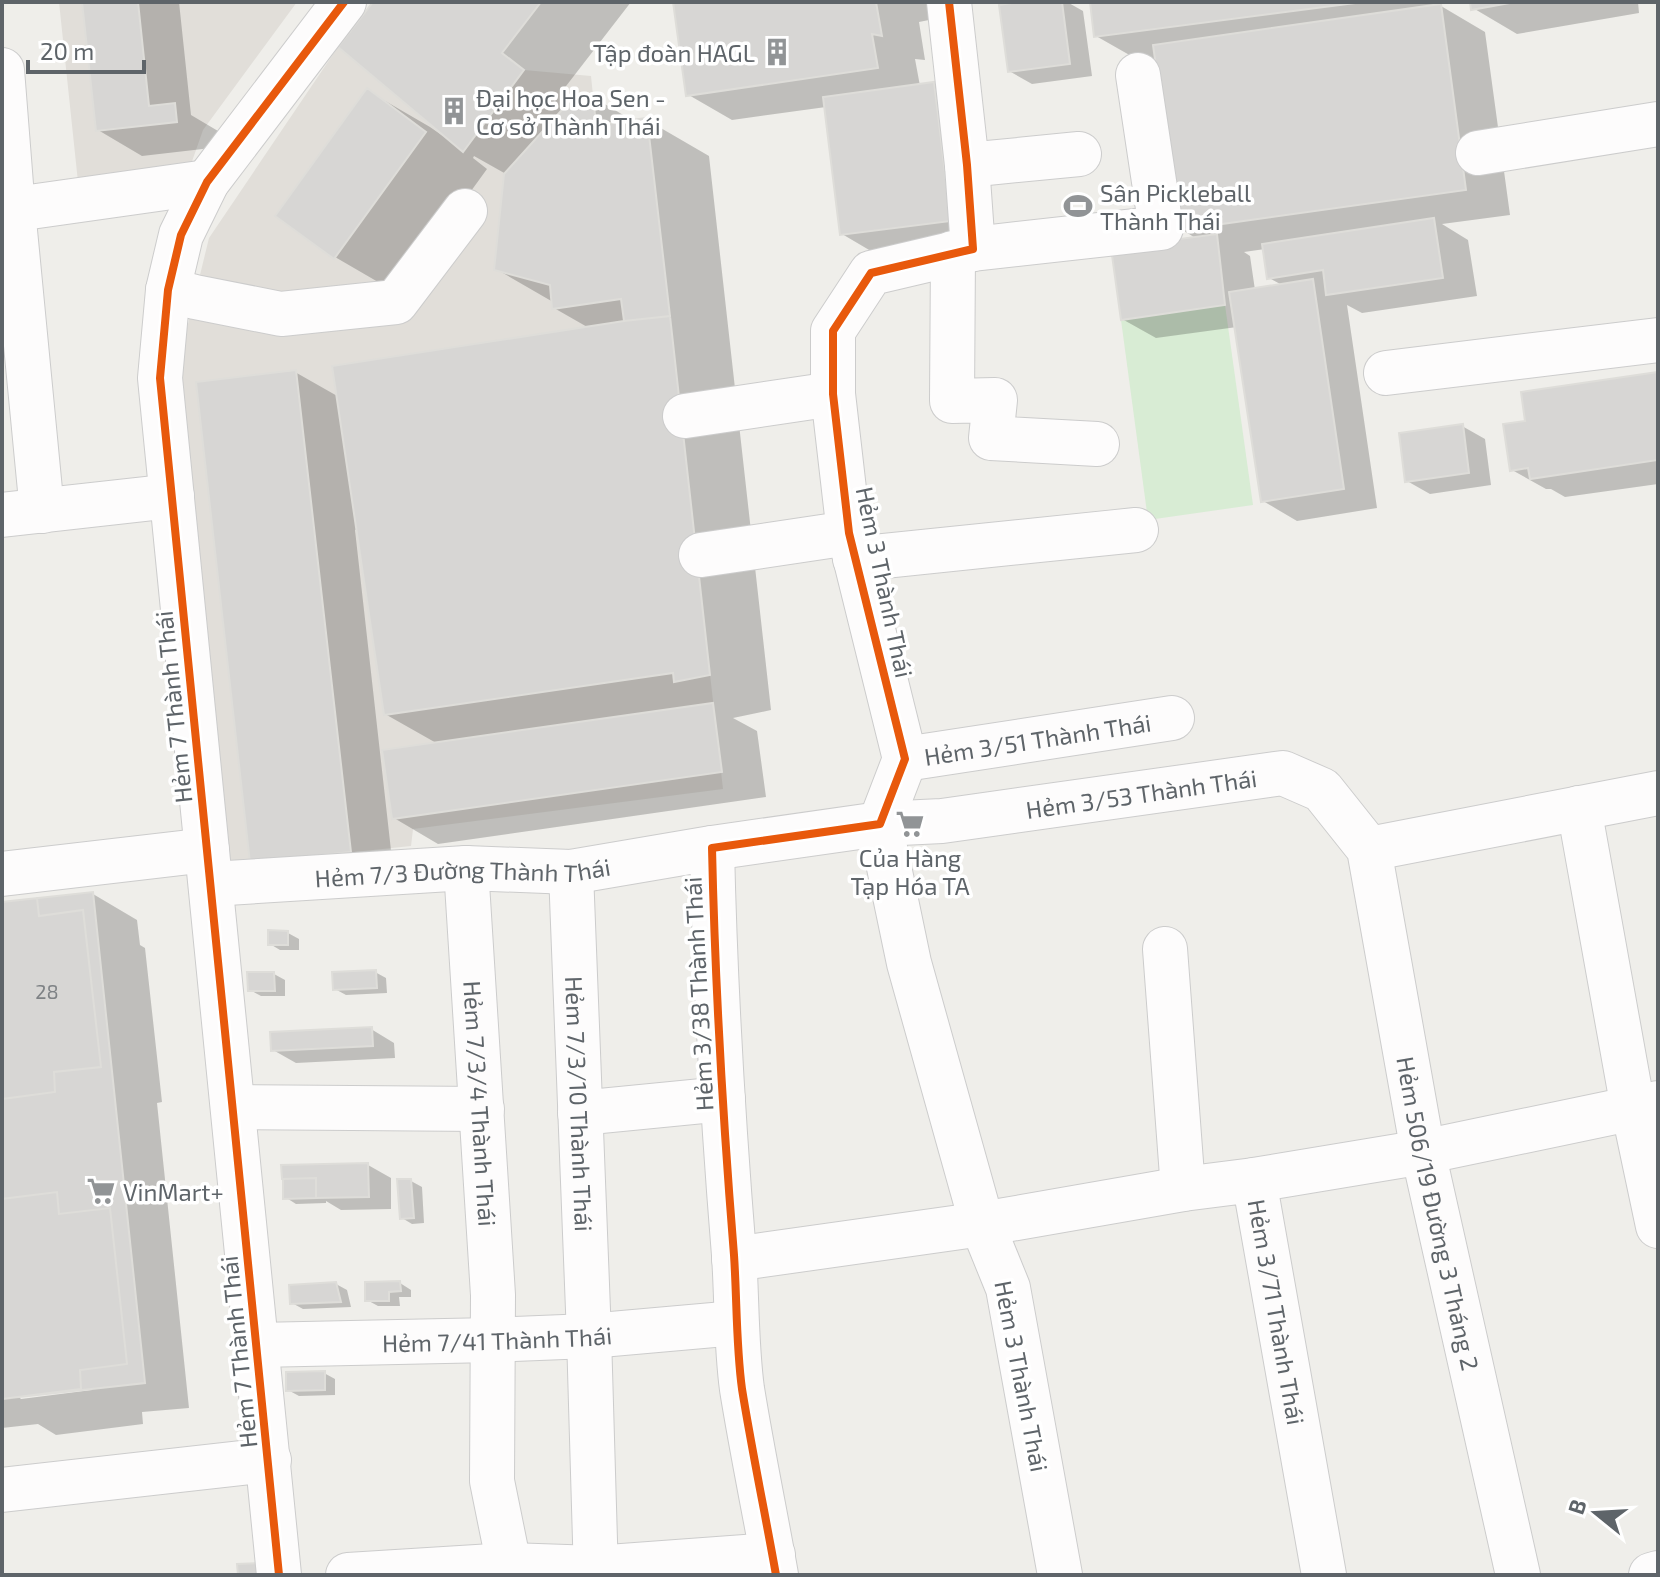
<svg xmlns="http://www.w3.org/2000/svg" width="1660" height="1577" font-family="'Exo 2',sans-serif">
	<style>
		.education { fill: #e1ded9 }
		.green { fill: #d8ecd4 }
		.shadow { fill: #0003; fill-rule: evenodd }
		.building { fill: #d7d6d4; stroke: #deddd9; stroke-width: 2 }
		.lines { fill: none; stroke-linecap: round; stroke-linejoin: round }
		.minor-casing { stroke: #ccc; stroke-width: 46 }
		.minor { stroke: #fdfcfc; stroke-width: 44 }
		.cycleway-casing { stroke: #fff; stroke-width: 13 }
		.cycleway { stroke: #e8590c; stroke-width: 8 }
		.labels { text-anchor: middle; dominant-baseline: central; stroke-width: 7; stroke-linejoin: round; paint-order: stroke }
		.number-label { font-size: 20px; fill: #7e8285 }
		.poi-label { font-size: 24px; fill: #5e6469; stroke: #fff; text-anchor: start }
		.street-label { font-size: 24px; fill: #5e6469; stroke: #fff }
	</style>
	<rect width="100%" height="100%" fill="#efeeea"/>
	<path class="education" d="M59,2h238l-94,128 -14,40 -111,12z
		M338,47l125,104 61,-81 67,6 5,49 51,-7 76,671 -310,40 -2,17 -181,19 -49,-471v-41l28,-115z"/>
	<path class="green" d="M1225,305l28,200 -105,15 -27,-200z"/>
	<path class="shadow" d="M84,2h95l12,113 27,16 2,16 -78,9 -44,-26z
		M376,2h255l-68,88 14,11 16,-4 42,25 12,-2 62,36 62,554 -38,8 24,13 9,66 -328,47 -44,-26 44,-74 -53,-30 -27,-185 -3,1 39,347 -98,11 -1,-516 44,25 250,-69 -35,-20 -1,-6 -57,-33 10,-95 -32,-18 -1,2 14,11 -90,124 -62,-36 -57,-42 90,-124 62,36 13,9 2,-2z
		M675,2h256l-2,18 -10,2 6,38 -10,-1 5,27 14,-2 34,20 17,135 -109,15 -34,-20 -16,-127 -94,13 -45,-26z
		M1033,2h34l16,9 9,65 -60,8 -23,-13z
		M1092,2h341l1,5 7,-1 44,26 25,183 -68,9 26,16 9,56 -115,17 -15,-8 30,203 -80,13 -34,-20 -26,-174 -81,11 -34,-19 75,-80 -16,-10 -24,-170 -17,2 -44,-25zM1265,249l4,29 13,7 -27,5 -5,-34 -6,-4z
		M1472,2h166l1,11 -122,21 -44,-26z
		M1658,374v110l-93,13 -14,-8h-5l-34,-19 15,-47z
		M1462,426l23,13 6,46 -61,9 -23,-13z
		M93,894l44,26 3,25 5,3 17,154 -5,1 32,305 -47,4 1,12 -87,11 -18,-11 -36,4v-524zM91,1386l1,4 -71,9 -4,-4z
		M288,933l11,6v11h-19l-10,-6z
		M375,972l11,6 1,15 -41,2 -11,-6z
		M274,974l11,6v16h-24l-11,-6z
		M371,1029l23,14 1,15 -99,5 -23,-13z
		M368,1165l23,13v31l-50,1 -15,-9v2l-30,1 -11,-7v-18z
		M411,1181l11,6 2,36 -12,1 -10,-6z
		M400,1283l11,7v7h-12l1,9h-22l-11,-6z
		M336,1284l11,6 4,17 -48,2 -11,-6z
		M324,1373l11,6v16l-36,1 -11,-6z"/>
	<path class="building" d="M82,2h56l11,104 26,-3 2,19 -81,9z
		M373,2h168l-39,51 22,17 -61,82 -125,-105z
		M673,2h203l6,34 -10,-2 6,34 -192,28z
		M1018,2h44l8,62 -62,8 -9,-67z
		M1090,2h273l-269,35z
		M1470,2h45l-44,8z
		M1441,4l25,186 -287,40 -26,-185z
		M934,82l17,139 -111,14 -17,-138z
		M367,88l59,44 -92,127 -59,-43z
		M593,95l3,30 51,-7 23,198 -46,5 -3,-22 -69,10 -2,-24 -56,-15 10,-96 66,-73z
		M1434,218l9,60 -117,17 -3,-25 -56,9 -5,-35z
		M1217,234l8,71 -104,15 -10,-72z
		M1313,279l31,210 -83,13 -32,-210z
		M670,316l40,359 -36,7 -1,-9 -289,42 -52,-349 292,-45z
		M296,370l55,482 -101,11 -54,-481z
		M1658,372v88l-128,19 -2,-11 -18,3 -7,-47 22,-3 -4,-29z
		M1463,424l6,49 -64,9 -6,-49z
		M713,703l9,69 -330,47 -10,-69z
		M93,892l52,491 -143,16v-497z
		M37,898l2,18 44,-6 18,157 -47,5 1,20 -53,7v-197z
		M268,930l20,1v14h-20z
		M376,970l1,18 -44,2 -1,-18z
		M247,972h27l1,19h-27z
		M372,1027l1,19 -102,5 -1,-19z
		M368,1163l1,34 -53,1v-20l-34,1 -1,-14z
		M316,1178v20l-33,1v-20z
		M397,1179h14l3,39 -14,1z
		M57,1192l2,22 51,-6 17,156 -47,6 1,19 -79,10v-200z
		M400,1281l1,10 -12,1v9h-24v-19z
		M336,1282l5,20 -51,2 -1,-19z
		M325,1371v19l-39,1v-19z
		M260,1563l1,12h-23l-1,-11z"/>
	<g class="lines">
		<defs>
			<g id="minor">
				<path d="M949,2l18,163 6,84"/>
				<path d="M2,70l11,140 29,301"/>
				<path d="M1478,153l180,-29"/>
				<path d="M967,165l112,-11"/>
				<path d="M2,211l205,-29"/>
				<path d="M953,253l-1,148 43,-1 -4,38 106,6"/>
				<path d="M168,290l27,7 86,17 115,-12 69,-91"/>
				<path d="M1386,373l272,-33"/>
				<path d="M685,416l148,-22"/>
				<path d="M2,515l170,-19"/>
				<path d="M701,555l148,-22"/>
				<path d="M855,559l281,-29"/>
				<path id="s1" d="M905,759l267,-41"/>
				<path d="M1579,808l54,300 25,118"/>
				<path d="M1369,849l289,-56"/>
				<path id="s2" d="M466,868l27,427 -1,186 17,84v10"/>
				<path id="s3" d="M571,872l18,464 7,239"/>
				<path d="M2,874l205,-24"/>
				<path id="s4" d="M211,884l255,-16 105,4 141,-24"/>
				<path d="M1165,949l18,240"/>
				<path d="M233,1107l249,2"/>
				<path d="M580,1113l143,-14"/>
				<path d="M1254,1180l169,-28 235,-49"/>
				<path id="s5" d="M734,1259l248,-35 201,-35 71,-9 70,395"/>
				<path id="s6" d="M257,1345l235,-5 97,-4 147,-13"/>
				<path d="M2,1490l267,-30"/>
				<path d="M279,1575l-119,-1197 8,-88 13,-55 26,-53 137,-180"/>
				<path d="M348,1575l161,-10 86,3 178,-13"/>
				<path id="s7" d="M776,1575c-11,-62 -24,-124 -34,-186 -6,-44 -5,-89 -8,-134 -11,-135 -19,-271 -22,-407l168,-24 62,-3 341,-48 39,17 47,59 54,303 95,423"/>
				<path d="M1060,1575l-52,-287 -26,-64 -73,-261 -29,-139 25,-65 -56,-226 -16,-139v-63l38,-58 102,-24 188,-21 -23,-153"/>
				<path d="M1651,1575l7,-2"/>
			</g>
		</defs>
		<use href="#minor" class="minor-casing"/>
		<use href="#minor" class="minor"/>
		<defs>
			<path id="cycleway" d="M279,1575l-119,-1197 8,-88 13,-55 26,-53 137,-180
				M776,1575c-11,-62 -24,-124 -34,-186 -6,-44 -5,-89 -8,-134 -11,-135 -19,-271 -22,-407l168,-24 25,-65 -56,-226 -16,-139v-63l38,-58 102,-24 -6,-84 -18,-163"/>
		</defs>
		<use href="#cycleway" class="cycleway-casing"/>
		<use href="#cycleway" class="cycleway"/>
	</g>
	<defs>
		<symbol id="building-bare" viewBox="-9 -9 18 18"><path d="M-4-6H4V6H1V3H-1V6H-4ZM-2.5-4.3h1.7v1.8h-1.7ZM.8-4.3h1.7v1.8H.8ZM-2.5-1h1.7V.8h-1.7ZM.8-1h1.7V.8H.8Z" fill="#919496" stroke="#fff" stroke-width="2.5" paint-order="stroke"/></symbol>
		<symbol id="stadium-bare" viewBox="-9 -9 18 18"><path d="M0-5a6.5 5 0 1 0 0 10a6.5 5 0 1 0 0-10ZM-3.5-1.8h7v3.6h-7Z" fill="#919496" stroke="#fff" stroke-width="2.5" paint-order="stroke"/></symbol>
		<symbol id="supermarket-bare" viewBox="-9 -9 18 18"><path d="M-6-5.5h2.5l.6 2H6L4.5 2H-2.5L-4.4-4H-6ZM-1.5 3.2a1.3 1.3 0 1 0 .1 0ZM3 3.2a1.3 1.3 0 1 0 .1 0Z" fill="#919496" stroke="#fff" stroke-width="2.5" paint-order="stroke"/></symbol>
	</defs>
	<g fill-rule="evenodd">
		<use href="#building-bare" x="757" y="32" width="40" height="40"/>
		<use href="#building-bare" x="434" y="91" width="40" height="40"/>
		<use href="#stadium-bare" x="1058" y="186" width="40" height="40"/>
		<use href="#supermarket-bare" x="890" y="804" width="40" height="40"/>
		<use href="#supermarket-bare" x="81" y="1171" width="40" height="40"/>
	</g>
	<g class="labels">
		<g class="number-label">
			<text x="47" y="991">28</text>
		</g>
		<g class="poi-label">
			<text x="755" y="52" text-anchor="end">Tập đoàn HAGL</text>
			<text x="476" y="97">Đại học Hoa Sen -<tspan x="476" dy="28">Cơ sở Thành Thái</tspan></text>
			<text x="1100" y="192">Sân Pickleball<tspan x="1100" dy="28">Thành Thái</tspan></text>
			<text x="910" y="857" text-anchor="middle">Của Hàng<tspan x="910" dy="28">Tạp Hóa TA</tspan></text>
			<text x="123" y="1191">VinMart+</text>
		</g>
		<g class="street-label">
			<text transform="translate(885 582) rotate(78)">Hẻm 3 Thành Thái</text>
			<text transform="translate(173 707) rotate(-96)">Hẻm 7 Thành Thái</text>
			<text stroke="none"><textPath href="#s1" startOffset="134">Hẻm 3/51 Thành Thái</textPath></text>
			<text stroke="none"><textPath href="#s7" startOffset="1164">Hẻm 3/53 Thành Thái</textPath></text>
			<text stroke="none"><textPath href="#s4" startOffset="252">Hẻm 7/3 Đường Thành Thái</textPath></text>
			<text transform="translate(698 994) rotate(-93)">Hẻm 3/38 Thành Thái</text>
			<text stroke="none"><textPath href="#s2" startOffset="236">Hẻm 7/3/4 Thành Thái</textPath></text>
			<text stroke="none"><textPath href="#s3" startOffset="232">Hẻm 7/3/10 Thành Thái</textPath></text>
			<text stroke="none"><textPath href="#s7" startOffset="1796">Hẻm 506/19 Đường 3 Tháng 2</textPath></text>
			<text stroke="none"><textPath href="#s5" startOffset="660">Hẻm 3/71 Thành Thái</textPath></text>
			<text stroke="none"><textPath href="#s6" startOffset="240">Hẻm 7/41 Thành Thái</textPath></text>
			<text transform="translate(238 1352) rotate(-96)">Hẻm 7 Thành Thái</text>
			<text transform="translate(1022 1376) rotate(79)">Hẻm 3 Thành Thái</text>
		</g>
	</g>
	<rect width="1660" height="1577" fill="none" stroke="#5e6469" stroke-width="8"/>
	<g transform="translate(1596 1513) rotate(288)" stroke="#ffffff" stroke-width="6" paint-order="stroke">
	<path d="M0-6L14 30L0 20L-14 30Z" fill="#5e6469"/>
	<text y="-12" font-size="22" font-weight="bold" text-anchor="middle" fill="#5e6469">B</text>
	</g>
	<path d="M28 60v12h116v-12" fill="none" stroke="#5e6469" stroke-width="4"/>
	<text x="40" y="60" font-size="24" fill="#5e6469" stroke="#ffffff" stroke-width="6" paint-order="stroke">20 m</text>
</svg>
